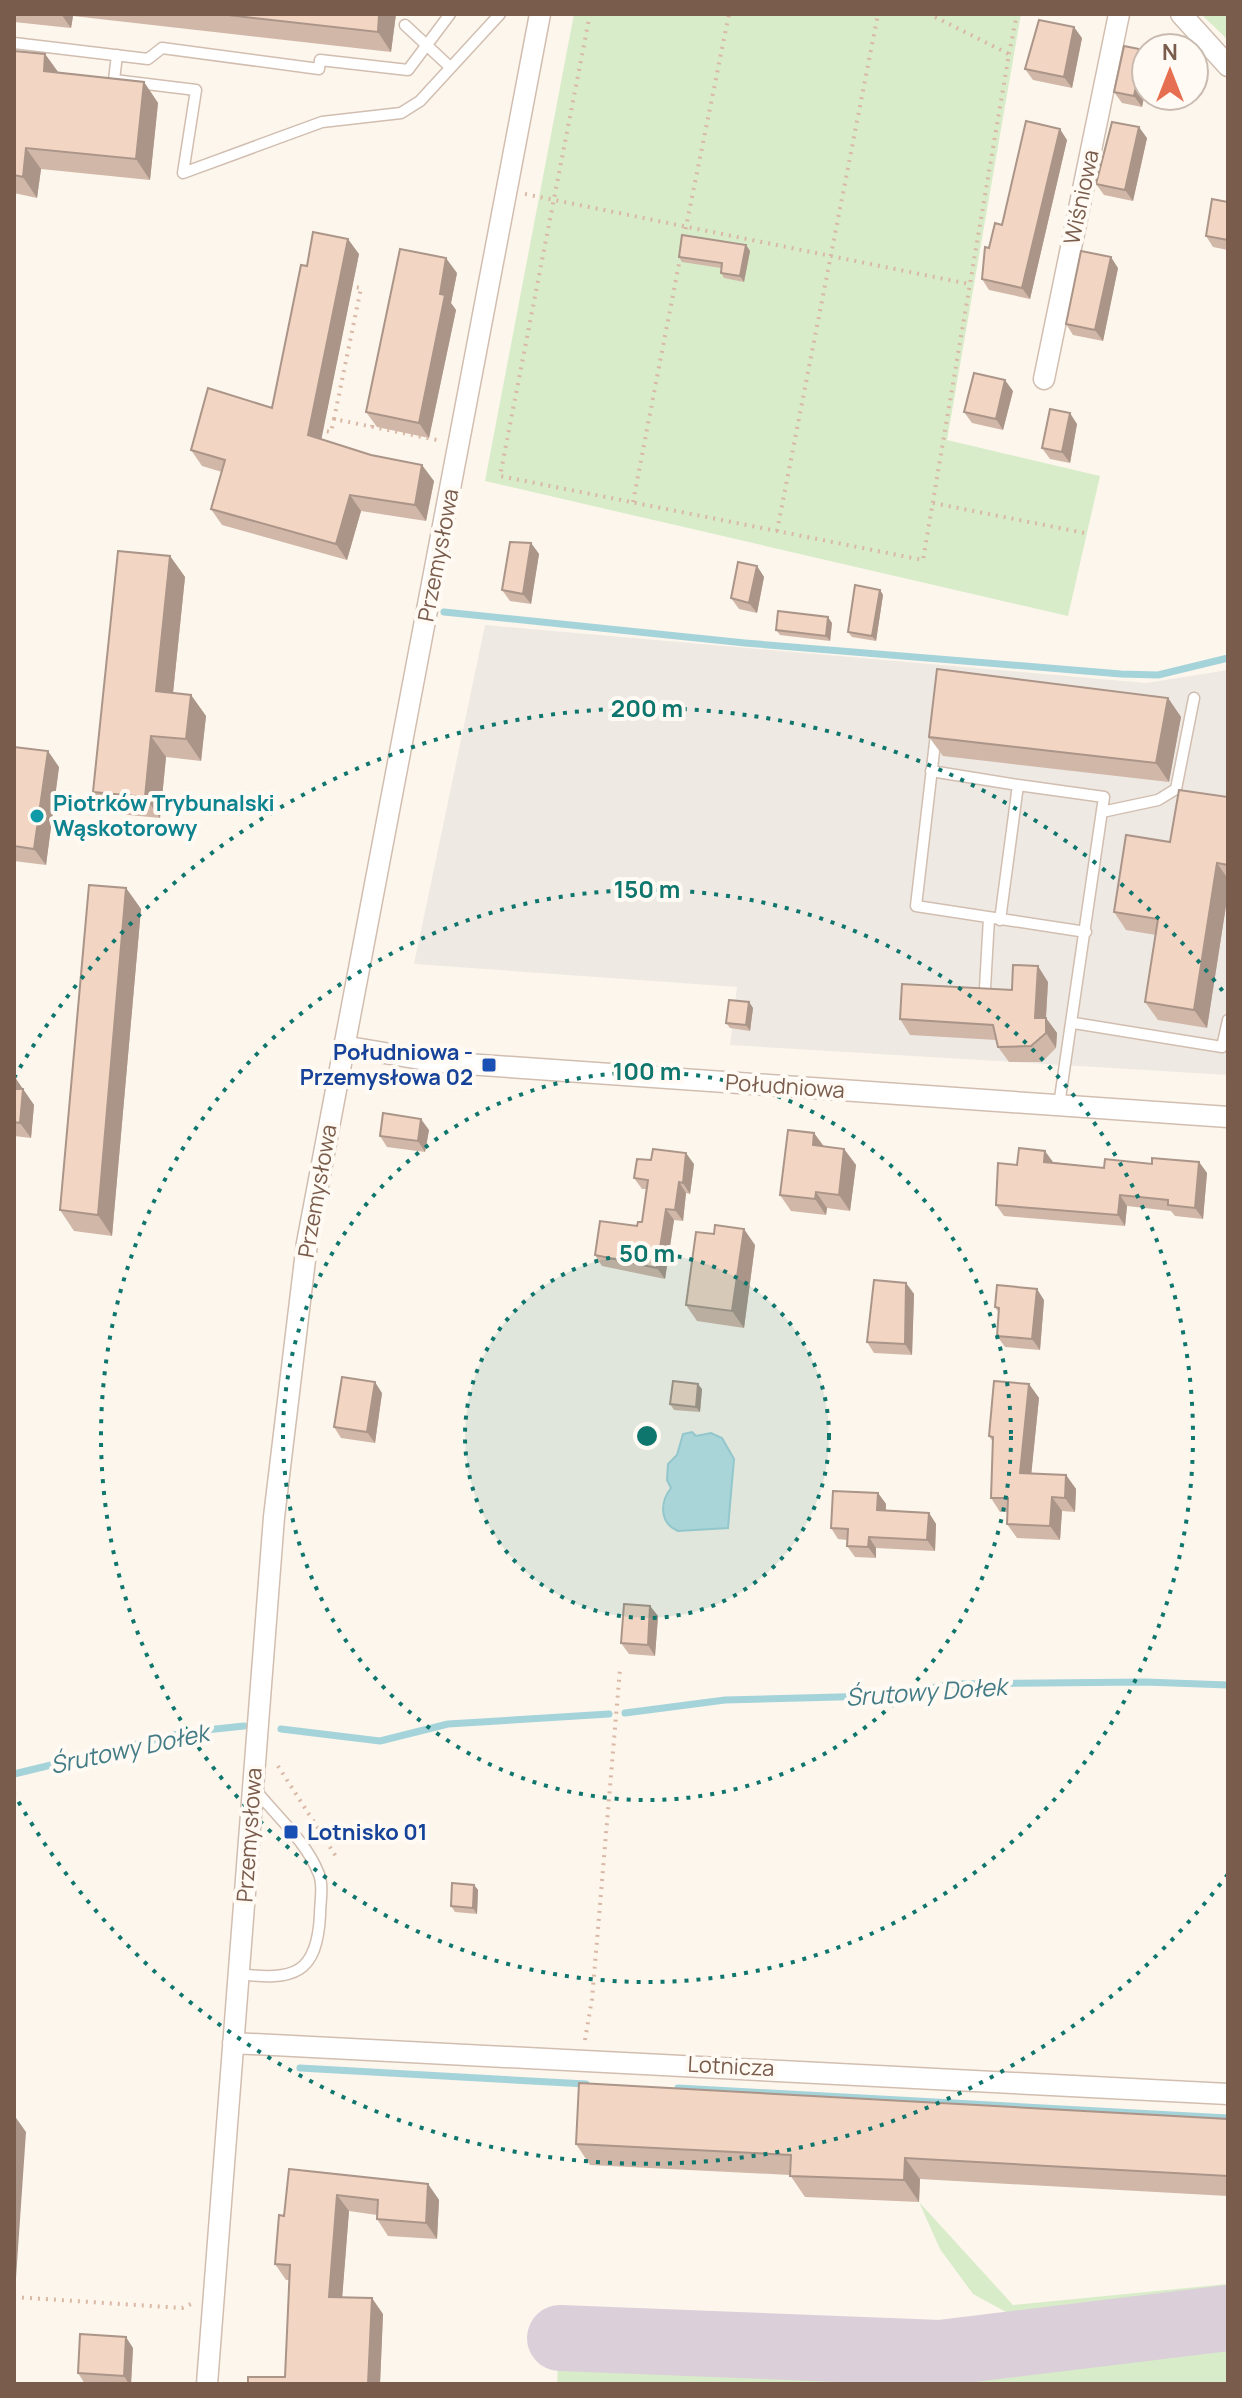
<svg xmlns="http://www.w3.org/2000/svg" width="1242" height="2398" font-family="Manrope,sans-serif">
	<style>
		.industrial { fill: #efe9e4 }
		.green { fill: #d8ecc9 }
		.water { fill: #bfe3e8; stroke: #a5d3da; stroke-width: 2 }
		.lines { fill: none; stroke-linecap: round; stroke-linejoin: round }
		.stream { stroke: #a5d3da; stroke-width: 7 }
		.taxiway { stroke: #dbcfda; stroke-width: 66 }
		.lane-casing { stroke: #d1beb0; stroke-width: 13 }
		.street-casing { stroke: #d1beb0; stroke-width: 23 }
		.path { stroke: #d9b8a5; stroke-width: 4; stroke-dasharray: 2 6; stroke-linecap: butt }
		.lane { stroke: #fff; stroke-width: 10 }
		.street { stroke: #fff; stroke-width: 20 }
		.wall { fill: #d1b7a8 }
		.shaded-wall { fill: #aa9588 }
		.building { fill: #f3d5c3; stroke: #aa9588; stroke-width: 2 }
		.ring { fill: none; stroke: #0f766e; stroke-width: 4; stroke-dasharray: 4 8 }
		.culture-dot { fill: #0f9aa8; stroke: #fffaf3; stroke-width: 3 }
		.transit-dot { fill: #1a4fb4; stroke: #fffaf3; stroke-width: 3 }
		.labels { text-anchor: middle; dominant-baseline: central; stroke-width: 8; stroke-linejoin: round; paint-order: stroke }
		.street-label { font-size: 22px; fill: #7a5c4d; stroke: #fffaf3 }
		.culture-label { font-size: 22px; font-weight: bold; fill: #0d838f; stroke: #fffaf3; text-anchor: start }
		.transit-label { font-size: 22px; font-weight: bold; fill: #164399; stroke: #fffaf3; text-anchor: end }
		.water-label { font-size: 24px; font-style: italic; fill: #437c86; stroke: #fffaf3 }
		.centre { fill: #0f766e; stroke: #fffaf3; stroke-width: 4 }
		.ring-label { font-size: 24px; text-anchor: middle; font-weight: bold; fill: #0f766e; stroke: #fffaf3; stroke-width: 8; stroke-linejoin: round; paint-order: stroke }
	</style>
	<rect width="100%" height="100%" fill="#fdf6ec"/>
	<path class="industrial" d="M485,625l661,58 82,-13v405l-498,-30 7,-58 -323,-23z"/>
	<path class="green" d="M574,14h447l-74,426 153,36 -32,140 -583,-135z
		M1201,14h27v26z
		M919,2202l94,103 215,-21v15l-196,27 -59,-32 -33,-45z
		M1228,2331v53h-671l2,-34 322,16 58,-1z"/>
	<path class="water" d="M692,1432l4,4 15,-3 11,5 12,21 -6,69 -50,3c-19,-8 -18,-29 -7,-43l-4,-8 1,-16 9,-9 6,-21z"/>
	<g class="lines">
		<path class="stream" d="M444,612l301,31 376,31 37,1 70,-17
			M625,1713l100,-13 151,-4 81,-12 188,-2 83,3
			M281,1729l99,12 68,-17 161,-10
			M14,1774l173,-42 57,-6
			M300,2068l286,16
			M678,2088l550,30"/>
		<path class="taxiway" d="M560,2338l380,15 288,-35"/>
		<defs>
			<path id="lane" d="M405,25l45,42
				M14,43l134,16 14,-11 157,21 1,-9 88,10 42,-56
				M117,55l-3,25 82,10 -13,83 139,-51 79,-9 19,-12 80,-87
				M936,734l-20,172 170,26
				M931,771l87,14
				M1102,812l56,-12 18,-11 18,-91
				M1000,920l18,-135 86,12 -45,308
				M985,988l4,-70
				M1074,1023l148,24 6,-27
				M239,1974c55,7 78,0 81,-59 0,-14 4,-31 -2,-43 -13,-32 -43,-57 -64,-84"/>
			<path id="street" d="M1181,14l47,52
				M1044,379l75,-365
				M343,1046l95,16 790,55
				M233,2043l995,51
				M207,2384l67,-867 33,-274 233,-1229"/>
		</defs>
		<use href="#lane" class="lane-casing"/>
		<use href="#street" class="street-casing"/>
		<path class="path" d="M590,14l-90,462 423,84 86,-506 -80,-40
			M1009,54l8,-40
			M525,194l444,90
			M684,237l45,-223
			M334,419l27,-131 -12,-2
			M372,427l2,-10
			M319,430l12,2 3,-13 103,21
			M633,502l48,-249
			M933,503l152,30
			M777,531l101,-517
			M278,1766l59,92
			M585,2040l7,-41 28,-330
			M14,2297l168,11 9,-4"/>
		<use href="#lane" class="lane"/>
		<use href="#street" class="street"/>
	</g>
	<path class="wall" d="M14,14h382l-5,38 -318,-36 -2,12 -57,-6z
		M1082,38l-10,50 -39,-8 -8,-11z
		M14,51l31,3 14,19 85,9 14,21 -8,77 -109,-11 -4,29 -23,-5z
		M1146,53v34l-4,20 -20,-4 -8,-11z
		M1147,138l-14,63 -29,-6 -8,-11z
		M1067,140l-37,159 -41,-9 -7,-11 7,-31 13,-23z
		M1228,202v48l-15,-3 -7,-11z
		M746,245l4,6 -6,31 -20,-4 -3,-5v-5l-39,-6 -3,-5z
		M359,254l-38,185 113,42 -8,40 -65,-10 -14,49 -125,-35 -11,-16 11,-37 -20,-6 -11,-16 81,-42 35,-142z
		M1118,268l-15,73 -30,-6 -7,-11z
		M457,273l-6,30 5,7 -27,128 -52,-11 -11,-15z
		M1013,391l-10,39 -31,-7 -8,-11z
		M1077,424l-7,39 -20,-4 -8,-11z
		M531,543l8,11 -8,50 -21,-3 -8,-11z
		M170,556l15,21 -12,116 18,2 15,21 -5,45 -35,-4 -6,61 -52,-5 -15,-21z
		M757,566l7,11 -7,36 -18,-4 -8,-11z
		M880,590l3,5 -7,46 -24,-4 -4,-5z
		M832,623l-2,18 -50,-6 -4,-5z
		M1168,698l13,19 -12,65 -226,-26 -14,-19z
		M14,747l45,20 -13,98 -32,-4z
		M1228,797v96l-21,135 -49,-8 -13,-18 11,-67 -30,-5 -12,-18z
		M126,888l15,21 -29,327 -38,-5 -14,-21z
		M1048,982l-2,36 11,15 -1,15 -14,14h-33l-11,-15 -1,-7 -87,-5 -10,-16z
		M749,1002l4,6 -3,23 -20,-3 -4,-5z
		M14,1076l20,29 -3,33 -17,-2z
		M429,1130l-4,22 -38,-5 -7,-11z
		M814,1133l10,13 20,3 12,16 -6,46 -23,-3 -1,7 -35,-4 -11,-16z
		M1053,1162l51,6 48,-4 47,-2 8,11 -4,46 -28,-3 -4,-5 -44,-5 -2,20 -121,-10 -8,-11 21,-40z
		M694,1164l-4,30 -4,-1 -3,28 -9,-1 -9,59 -63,-13 -7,-11 47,-33 4,-33h-4l-8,-11z
		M755,1245l-11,83 -47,-7 -11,-16z
		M906,1283l8,11 -2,61 -38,-2 -7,-11z
		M1044,1300l-4,50 -35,-3 -8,-11 2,-23 -4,-6z
		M1029,1384l10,14 -8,75 35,2 10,14 -1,23 -13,-1 -2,29 -43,-2 -10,-14 1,-12h-8l-9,-14 2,-56 -4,-6z
		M702,1389l-2,23 -26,-2 -4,-6z
		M382,1393l-7,50 -34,-5 -7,-11z
		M878,1493l8,11v6l43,3 7,11 -1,27 -59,-3v10l-21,-1 -8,-11v-6l-9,-1 -7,-11z
		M650,1606l8,10 -3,40 -26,-2 -8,-11z
		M474,1885l4,5 -1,24 -22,-2 -4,-6z
		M1228,2119v77l-308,-17 -1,23 -114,-5 -15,-22 -200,-10 -14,-21z
		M289,2169l139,15 11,16 -2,39 -49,-3 -11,-17v-4l-28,-4 -7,86 41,17 -3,70h-132l37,-7 4,-97h-3l-11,-16 9,-48z
		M133,2348l-2,36h-46l-7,-11z"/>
	<path class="shaded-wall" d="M61,14h10l2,2 -2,12z
		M379,14h17l-5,38 -13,-20z
		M1074,27l8,11 -10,50 -8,-11z
		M1144,50l2,3v34l-4,20 -8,-11z
		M45,54l15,21 -16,-4z
		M144,82l14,21 -8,77 -14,-21z
		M1139,127l8,11 -14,63 -8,-11z
		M1060,129l7,11 -37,159 -8,-11z
		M26,148l15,21 -4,29 -14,-21z
		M348,239l11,15 -40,197 -11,-16z
		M746,245l4,6 -6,31 -4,-6z
		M1111,257l7,11 -15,73 -8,-11z
		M446,258l11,15 -6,30 5,7 -27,128 -10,-15z
		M1005,380l8,11 -10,39 -7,-11z
		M1070,413l7,11 -7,39 -8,-11z
		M422,465l12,16 -8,40 -11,-16z
		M350,495l11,16 -14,49 -11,-16z
		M531,543l8,11 -8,50 -8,-10z
		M170,556l15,21 -14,135 -15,-21z
		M757,566l7,11 -7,36 -8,-10z
		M880,590l3,5 -7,46 -4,-5z
		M828,617l4,6 -2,18 -4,-5z
		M191,695l15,21 -5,45 -15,-22z
		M1168,698l13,19 -12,65 -13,-19z
		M151,736l15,21 -6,61 -15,-21z
		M48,751l11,16 -13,98 -12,-16z
		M1217,863l11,16v14l-21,135 -13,-18z
		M126,888l15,21 -29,327 -14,-21z
		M1038,966l10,16 -3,51 -10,-15z
		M749,1002l4,6 -3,23 -4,-6z
		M1046,1018l11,15 -1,15 -10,-15z
		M14,1076l20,29 -3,33 -11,-15 -6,-32z
		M421,1119l8,11 -4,22 -7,-11z
		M814,1133l11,16 -12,-4z
		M844,1149l12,16 -6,46 -11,-16z
		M1045,1151l8,11h-9z
		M686,1153l8,11 -4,30 -7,-11z
		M1199,1162l8,11 -4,46 -8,-11z
		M679,1182l7,11 -3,28 -8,-11z
		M816,1192l11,16 -1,7 -11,-16z
		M1120,1195l7,11 -2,20 -7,-11z
		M666,1209l8,11 -9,59 -8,-11z
		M744,1229l11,16 -11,83 -12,-17z
		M906,1283l8,11 -2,61 -7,-11z
		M1037,1289l7,11 -4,50 -8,-11z
		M375,1382l7,11 -7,50 -8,-11z
		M698,1384l4,5 -2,23 -4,-5z
		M1029,1384l10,14 -9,89 -10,-14z
		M1066,1475l10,14 -1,23 -10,-14z
		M878,1493l8,11 -1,17 -8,-11z
		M1052,1497l10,14 -2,29 -10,-14z
		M929,1513l7,11 -1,27 -8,-11z
		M869,1537l7,11v10l-8,-11z
		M650,1606l8,10 -3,40 -7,-11z
		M474,1885l4,5 -1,24 -4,-6z
		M14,2115l12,17 -10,146 -2,-3z
		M905,2158l15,21 -1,23 -15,-22z
		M428,2184l11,16 -2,39 -11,-16z
		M337,2195l12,16 -8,102 -12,-16z
		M372,2298l11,16 -3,70h-12z
		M126,2337l7,11 -2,36h-2l-5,-8z"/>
	<path class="building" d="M219,14h160l-1,18z
		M1039,20l35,7 -10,50 -39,-8z
		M1124,46l20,4 -10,46 -20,-4z
		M14,51l31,3 -1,17 100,11 -8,77 -110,-11 -3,29 -9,-2z
		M1026,121l34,8 -38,159 -40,-9 3,-32 4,1 6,-25 7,2z
		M1112,122l27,5 -14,63 -29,-6z
		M1212,199l16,3v38l-22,-4z
		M313,232l35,7 -40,196 63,20 51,10 -7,40 -65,-10 -14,49 -125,-35 14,-49 -34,-10 17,-62 64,20 29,-143 6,1z
		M682,235l64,10 -6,31 -19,-3 1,-10 -43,-6z
		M400,249l46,9 -6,36 5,1 -26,128 -53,-11z
		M1081,251l30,6 -16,73 -29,-6z
		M974,373l31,7 -9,39 -32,-7z
		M1050,409l20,4 -8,39 -20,-4z
		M510,542l21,1 -8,51 -21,-4z
		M118,551l52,5 -14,135 35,4 -5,44 -35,-3 -6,61 -52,-5z
		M738,562l19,4 -8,37 -18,-5z
		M855,585l25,5 -8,46 -24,-4z
		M778,611l50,6 -2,19 -50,-6z
		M937,669l231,29 -12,65 -227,-26z
		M14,747l34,4 -14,98 -20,-3z
		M1179,790l49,7v68l-11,-2 -23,147 -49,-8 13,-83 -44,-7 12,-77 44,7z
		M89,885l37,3 -28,327 -38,-5z
		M1013,965l25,1 -3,52h11v15l-15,13 -33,1 -5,-22 -93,-6 2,-35 110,6z
		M729,1000l20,2 -3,23 -20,-2z
		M14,1089h9l-3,34 -6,-1z
		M383,1113l38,6 -3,22 -38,-5z
		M788,1130l26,3 -1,12 31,4 -5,46 -23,-3 -1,7 -35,-4z
		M1019,1148l26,3 -1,11 60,6 1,-9 47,5v-6l47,4 -4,46 -27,-3v-5l-48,-5 -2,20 -122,-10 2,-42 19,2z
		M653,1149l33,4 -3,30 -4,-1 -4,28 -9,-1 -9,59 -62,-13 5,-34 37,5 1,-4h4l6,-42 -14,-2 3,-19 14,1z
		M715,1225l29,4 -12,82 -46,-6 10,-73 18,2z
		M874,1280l32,3 -1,61 -38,-2z
		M997,1285l40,4 -5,50 -35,-3 2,-28 -4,-1z
		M342,1377l33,5 -8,50 -33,-5z
		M673,1381l25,3 -2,23 -26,-3z
		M994,1381l35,3 -9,89 46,2 -1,23 -13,-1 -2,29 -43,-2 1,-26h-17l2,-61 -4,-1z
		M833,1491l45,2 -1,17 52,3 -2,27 -58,-3 -1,10 -21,-1 1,-17 -17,-1z
		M624,1604l26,2 -2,39 -27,-2z
		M452,1883l22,2 -1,23 -22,-2z
		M579,2083l649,36v57l-323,-18 -1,22 -114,-4 1,-21 -215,-11z
		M289,2169l139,15 -2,39 -49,-4 1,-19 -41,-5 -8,102 43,1 -4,86h-120v-7h37l5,-112 -15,-1 4,-49 5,1z
		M80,2334l46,3 -2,39 -46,-3z"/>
	<circle cx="647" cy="1436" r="182" fill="#0f766e" fill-opacity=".12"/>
	<g class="ring">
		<circle cx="647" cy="1436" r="182"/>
		<circle cx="647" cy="1436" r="364"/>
		<circle cx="647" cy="1436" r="546"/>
		<path d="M1228 1874A727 727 0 0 1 14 1794M14 1078A727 727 0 0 1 1228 998"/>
	</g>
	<circle class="culture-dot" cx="37" cy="816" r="8"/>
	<g class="transit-dot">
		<rect x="481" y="1057" width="16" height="16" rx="4"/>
		<rect x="283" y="1824" width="16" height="16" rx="4"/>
	</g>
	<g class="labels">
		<g class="street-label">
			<text transform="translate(1081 197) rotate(-78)">Wiśniowa</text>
			<text transform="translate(438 555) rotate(-79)">Przemysłowa</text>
			<text transform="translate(785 1086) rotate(4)">Południowa</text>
			<text transform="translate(317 1191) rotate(-80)">Przemysłowa</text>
			<text transform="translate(249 1835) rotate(-86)">Przemysłowa</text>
			<text transform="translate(731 2066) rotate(3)">Lotnicza</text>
		</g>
		<g class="culture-label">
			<text x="53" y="803">Piotrków Trybunalski<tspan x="53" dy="25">Wąskotorowy</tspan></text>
		</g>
		<g class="transit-label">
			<text x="473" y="1052">Południowa -<tspan x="473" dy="25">Przemysłowa 02</tspan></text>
			<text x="307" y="1832" text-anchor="start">Lotnisko 01</text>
		</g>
		<g class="water-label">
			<text transform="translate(926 1691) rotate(-4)">Śrutowy Dołek</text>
			<text transform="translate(129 1748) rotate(-12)">Śrutowy Dołek</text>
		</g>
	</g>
	<circle cx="647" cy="1436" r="12" class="centre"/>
	<g class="ring-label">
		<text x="647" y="717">200 m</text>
		<text x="647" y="898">150 m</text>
		<text x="647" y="1080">100 m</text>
		<text x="647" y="1262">50 m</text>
	</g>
	<rect width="1242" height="2398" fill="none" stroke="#7a5c4d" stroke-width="32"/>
	<g transform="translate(1170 72)"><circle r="38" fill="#fffaf3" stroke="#cabbb1" stroke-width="2"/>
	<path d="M0-6L14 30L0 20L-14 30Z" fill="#e76f51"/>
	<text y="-12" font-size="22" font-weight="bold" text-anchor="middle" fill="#7a5c4d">N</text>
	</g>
</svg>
